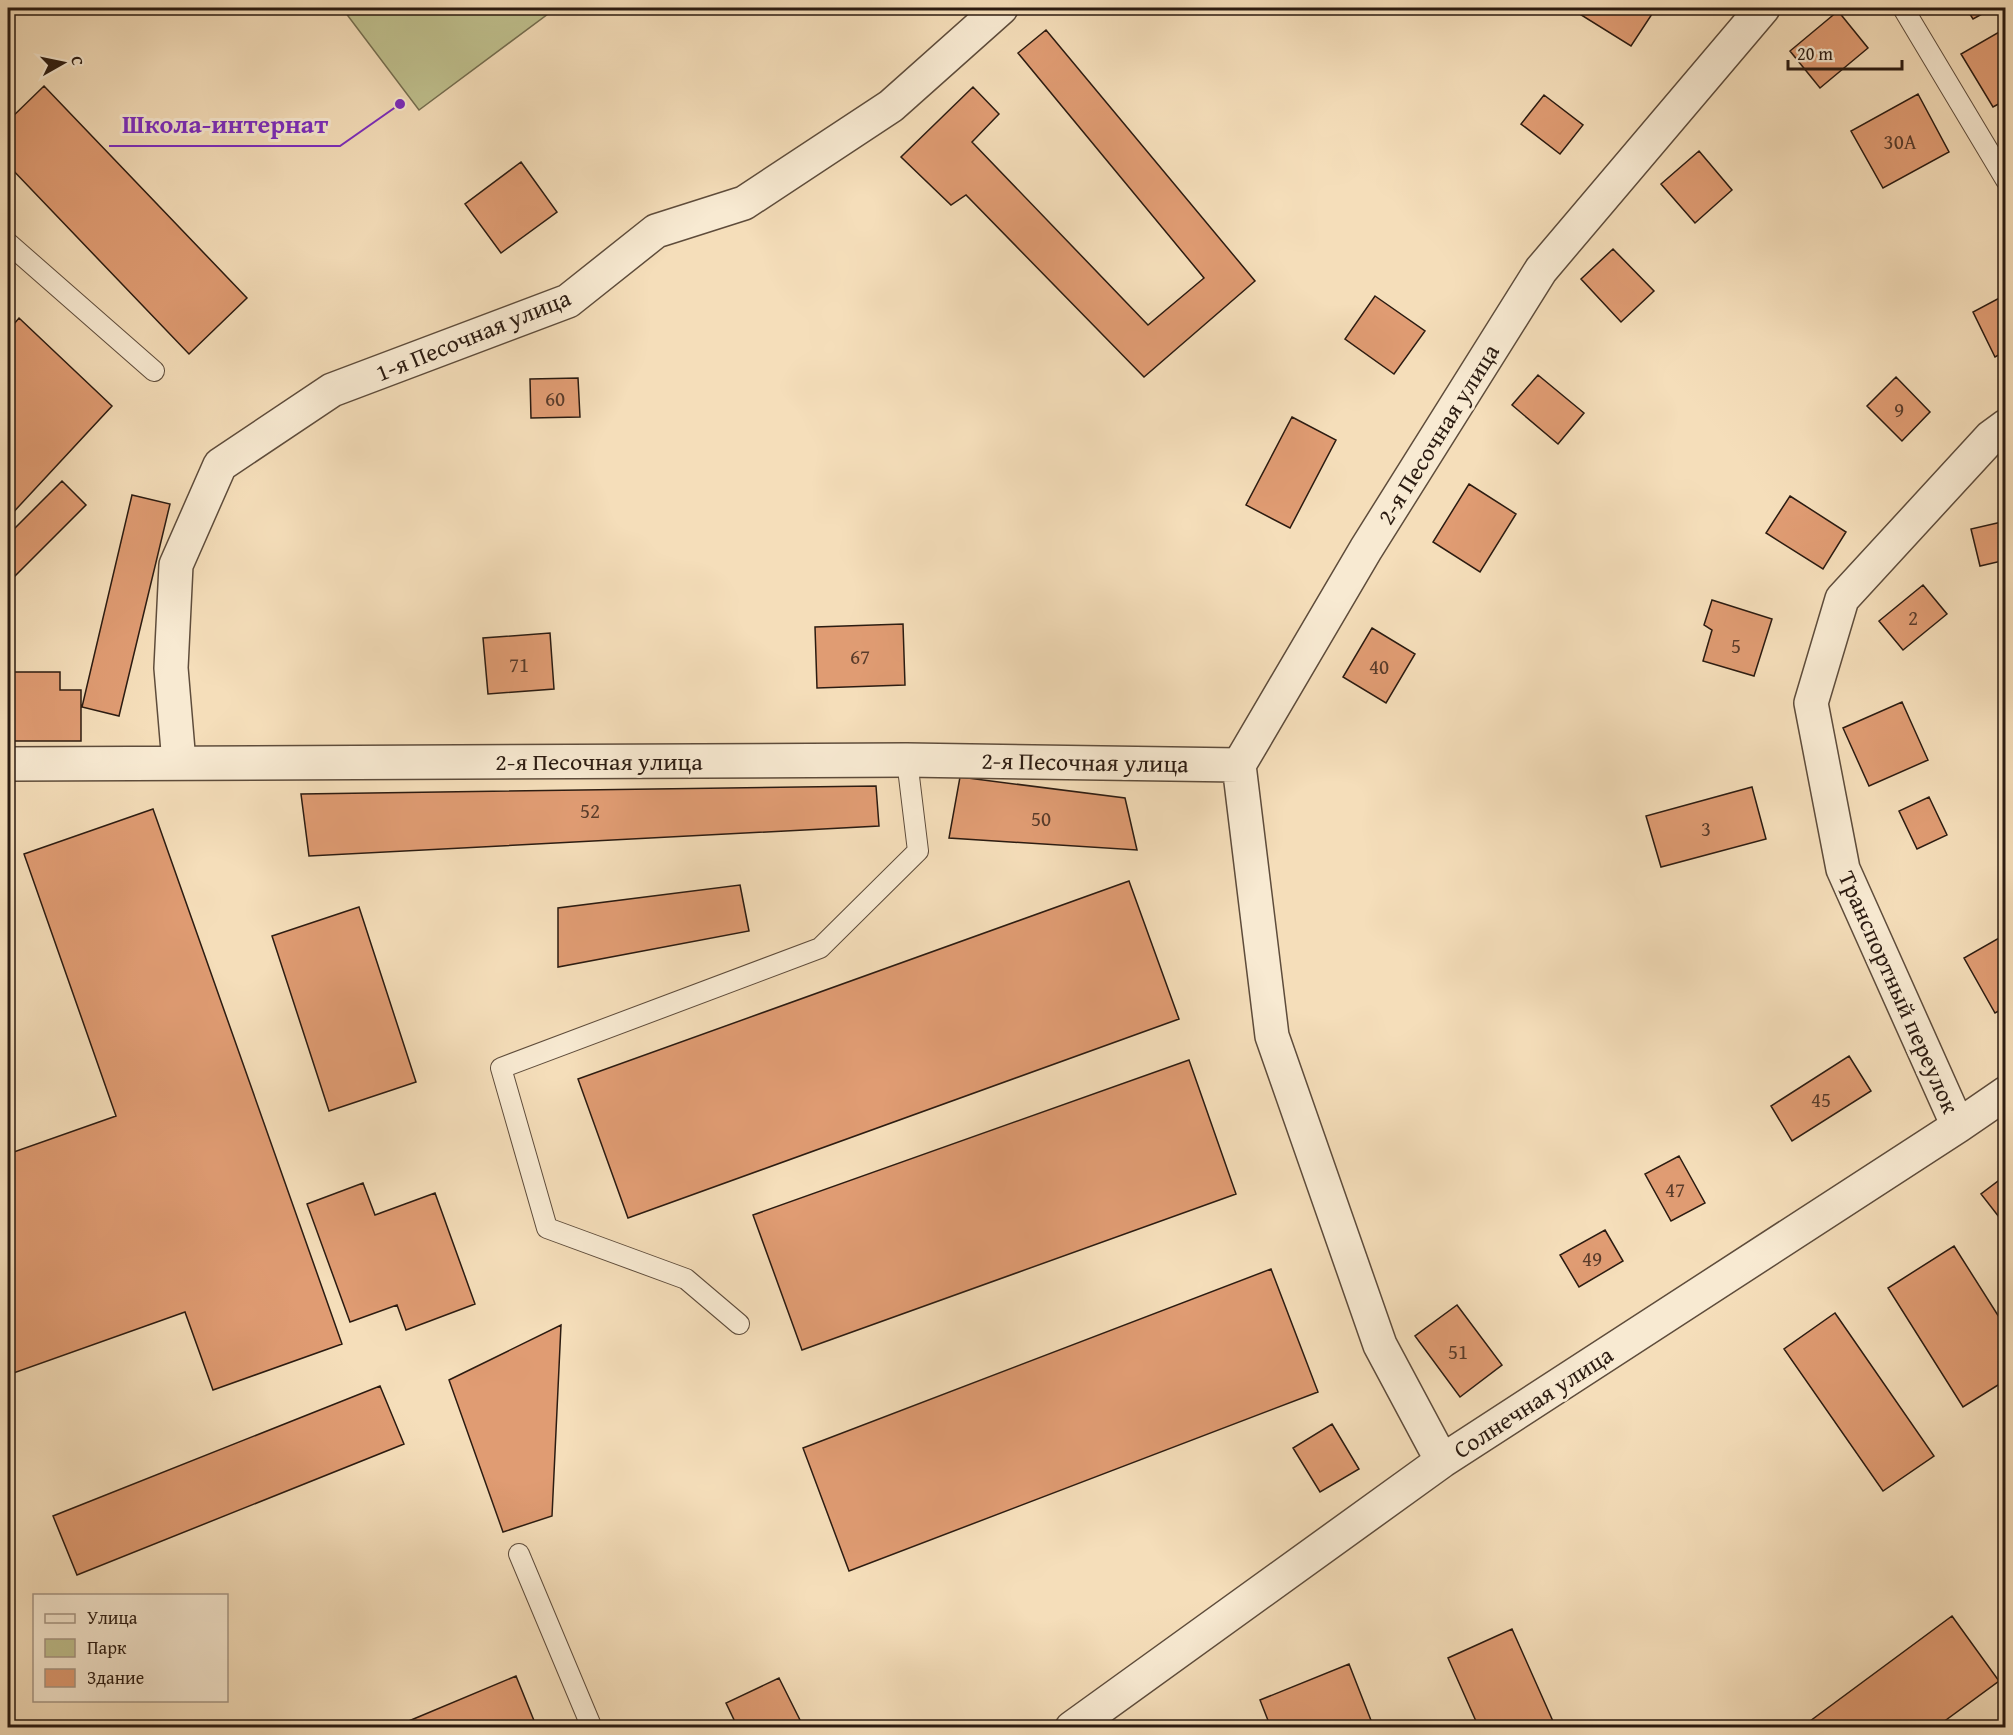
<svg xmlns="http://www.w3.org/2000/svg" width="2013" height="1735" font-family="'Gentium Book Plus',serif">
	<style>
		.green { fill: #bfc08e; stroke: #756e50; stroke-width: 1.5 }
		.building { fill: #e09c73; stroke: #2b1b11; stroke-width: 1.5 }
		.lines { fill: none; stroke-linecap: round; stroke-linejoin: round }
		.service-casing { stroke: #5e4c3b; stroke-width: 22 }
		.minor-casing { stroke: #5e4c3b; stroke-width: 36 }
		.service { stroke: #f8ead2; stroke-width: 20 }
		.minor { stroke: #f8ead2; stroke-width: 33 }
		.labels { text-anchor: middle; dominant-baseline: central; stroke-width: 6; stroke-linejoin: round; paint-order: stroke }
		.number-label { font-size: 21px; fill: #583b2a }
		.street-label { font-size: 24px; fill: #2b1b11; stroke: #f8ead2 }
		.leader { fill: none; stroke: #7b2cbf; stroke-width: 2 }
		.callout-dot { fill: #7b2cbf; stroke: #f8ead2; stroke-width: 2 }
		.callout-label { font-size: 26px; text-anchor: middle; font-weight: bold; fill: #7b2cbf; stroke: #f8ead2; stroke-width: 6; stroke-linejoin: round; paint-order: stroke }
	</style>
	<rect width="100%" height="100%" fill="#f5deba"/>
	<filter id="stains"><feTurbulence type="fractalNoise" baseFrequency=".00333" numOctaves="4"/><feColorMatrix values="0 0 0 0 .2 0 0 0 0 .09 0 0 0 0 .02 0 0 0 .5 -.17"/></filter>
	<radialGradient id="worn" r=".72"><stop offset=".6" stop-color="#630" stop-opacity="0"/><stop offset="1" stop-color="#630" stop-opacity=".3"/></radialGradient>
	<path class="green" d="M342,8h214l-137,102z"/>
	<path class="building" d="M1581,8h75l-25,38 -53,-33z
		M1966,8h27l-20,11z
		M1838,11l30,37 -48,40 -30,-37z
		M2006,28v72l-13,7 -32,-53z
		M1046,30l209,251 -111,96 -178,-182 -15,10 -50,-48 72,-70 26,27 -27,28 176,183 56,-47 -186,-225z
		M44,86l203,212 -58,56 -181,-189v-44z
		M1918,94l31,58 -66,36 -32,-57z
		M1544,95l39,30 -23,29 -39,-30z
		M1699,151l33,39 -37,33 -34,-39z
		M521,162l36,50 -56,41 -36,-49z
		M1613,249l41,42 -33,31 -40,-43z
		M2005,295l1,56 -11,6 -22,-45z
		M1375,296l50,35 -31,43 -49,-35z
		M19,318l93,88 -104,112v-187z
		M1538,375l46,38 -26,31 -46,-39z
		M1896,377l34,35 -28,29 -35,-35z
		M578,378l2,39 -49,1 -1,-39z
		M1292,417l44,23 -46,88 -44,-23z
		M62,481l24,24 -78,78v-48z
		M1469,484l47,30 -36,58 -47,-30z
		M132,495l38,9 -51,212 -37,-9z
		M1790,496l56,36 -23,37 -57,-36z
		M2006,521v39l-26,6 -9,-37z
		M1923,585l24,29 -44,36 -24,-29z
		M1712,600l60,19 -18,57 -51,-15 9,-31 -8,-5z
		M903,624l2,61 -88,3 -2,-61z
		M1372,628l43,26 -29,49 -43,-26z
		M550,633l4,56 -66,5 -5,-56z
		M8,672h52v18h21v51h-73z
		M1902,702l26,58 -59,26 -26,-58z
		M960,777l165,21 12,52 -188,-12z
		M876,786l3,40 -570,30 -8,-62z
		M1752,787l14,52 -105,28 -15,-51z
		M1929,797l18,38 -30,14 -18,-38z
		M153,809l189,535 -129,46 -28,-78 -177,63v-221l108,-38 -92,-262z
		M1129,881l50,138 -551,199 -50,-139z
		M740,885l9,46 -191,36v-59z
		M359,907l57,175 -87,29 -57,-175z
		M2006,934v73l-11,6 -31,-55z
		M1849,1056l22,35 -79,50 -21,-35z
		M1189,1060l47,134 -434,156 -49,-135z
		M1679,1156l26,47 -34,18 -26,-47z
		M2006,1175v51l-25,-32z
		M363,1183l12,32 60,-22 40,111 -69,26 -9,-25 -47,17 -43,-118z
		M1605,1230l18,31 -44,26 -19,-32z
		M1954,1246l52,82v52l-43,27 -75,-119z
		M1271,1269l47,123 -469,179 -46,-123z
		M1457,1305l45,60 -42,32 -45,-61z
		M1835,1313l99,143 -51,35 -99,-142z
		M561,1325l-9,191 -49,16 -54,-152z
		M380,1386l24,58 -327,131 -24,-59z
		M1332,1424l27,45 -39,23 -27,-44z
		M1952,1616l47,65 -64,47 -133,-1z
		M1512,1629l44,99h-77l-31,-70z
		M1349,1664l25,64h-103l-11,-28z
		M516,1676l21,52h-131l-2,-5z
		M779,1678l25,50h-66l-12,-25z"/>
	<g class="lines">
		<defs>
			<path id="service" d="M1903,8l103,172
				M8,243l146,128
				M739,1324l-53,-45 -139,-51 -46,-160 319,-120 98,-97 -11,-91
				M519,1554l73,174"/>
			<path id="minor" d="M179,763l-8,-95 5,-103 44,-100 112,-75 236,-89 88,-70 88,-28 147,-97 110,-98
				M8,764l899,-4 332,5
				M1239,765l127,-216 175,-279 222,-262
				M1239,765l33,271 108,309 62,116
				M1958,1126l-115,-257 -32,-166 31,-104 149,-162 15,-11
				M1072,1728l370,-267 516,-335 48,-33"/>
		</defs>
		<use href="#service" class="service-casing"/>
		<use href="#minor" class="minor-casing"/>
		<use href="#service" class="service"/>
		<use href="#minor" class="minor"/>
	</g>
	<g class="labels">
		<g class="number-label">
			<text x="1900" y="141">30А</text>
			<text x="555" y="398">60</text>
			<text x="1899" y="409">9</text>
			<text x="1913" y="617">2</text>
			<text x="1736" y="645">5</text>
			<text x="860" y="656">67</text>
			<text x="519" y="664">71</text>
			<text x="1379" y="666">40</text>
			<text x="590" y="810">52</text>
			<text x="1041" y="818">50</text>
			<text x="1706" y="828">3</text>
			<text x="1821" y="1099">45</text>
			<text x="1675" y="1189">47</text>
			<text x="1592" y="1258">49</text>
			<text x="1458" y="1351">51</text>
		</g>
		<g class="street-label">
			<text transform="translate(473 335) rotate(-22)">1-я Песочная улица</text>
			<text transform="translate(1438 434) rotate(-58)">2-я Песочная улица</text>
			<text x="599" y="761">2-я Песочная улица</text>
			<text transform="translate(1085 762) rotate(1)">2-я Песочная улица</text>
			<text transform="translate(1899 992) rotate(66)">Транспортный переулок</text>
			<text transform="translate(1533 1402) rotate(-33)">Солнечная улица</text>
		</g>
	</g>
	<path class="leader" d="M400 104L340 146H109"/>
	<circle class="callout-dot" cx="400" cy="104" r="6"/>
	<g class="callout-label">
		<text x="225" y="133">Школа-интернат</text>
	</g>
	<rect width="2013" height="1735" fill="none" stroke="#f5deba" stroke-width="30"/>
	<rect x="9" y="9" width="1995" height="1717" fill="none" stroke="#2b1b11" stroke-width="3"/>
	<rect x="15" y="15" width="1983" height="1705" fill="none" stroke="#2b1b11" stroke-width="1.5"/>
	<rect x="33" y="1594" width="195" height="108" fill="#f8ead2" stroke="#a69785" stroke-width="1.5"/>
	<rect x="45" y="1614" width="30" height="9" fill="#f8ead2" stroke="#a69785" stroke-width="1.5"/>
	<text x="87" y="1624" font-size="18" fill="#2b1b11">Улица</text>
	<rect x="45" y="1639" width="30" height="18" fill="#bfc08e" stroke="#a69785" stroke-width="1.5"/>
	<text x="87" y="1654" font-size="18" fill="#2b1b11">Парк</text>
	<rect x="45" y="1669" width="30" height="18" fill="#e09c73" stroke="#a69785" stroke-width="1.5"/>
	<text x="87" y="1684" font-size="18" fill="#2b1b11">Здание</text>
	<g transform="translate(63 63) rotate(81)" stroke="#f8ead2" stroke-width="4.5" paint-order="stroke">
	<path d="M0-4.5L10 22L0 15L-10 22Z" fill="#2b1b11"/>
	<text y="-9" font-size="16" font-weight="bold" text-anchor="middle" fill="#2b1b11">С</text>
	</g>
	<path d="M1788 60v9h114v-9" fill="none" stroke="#2b1b11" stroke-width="3"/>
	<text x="1797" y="60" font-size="18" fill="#2b1b11" stroke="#f8ead2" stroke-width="4.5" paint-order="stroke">20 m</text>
	<rect width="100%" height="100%" filter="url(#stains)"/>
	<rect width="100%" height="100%" fill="url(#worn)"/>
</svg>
